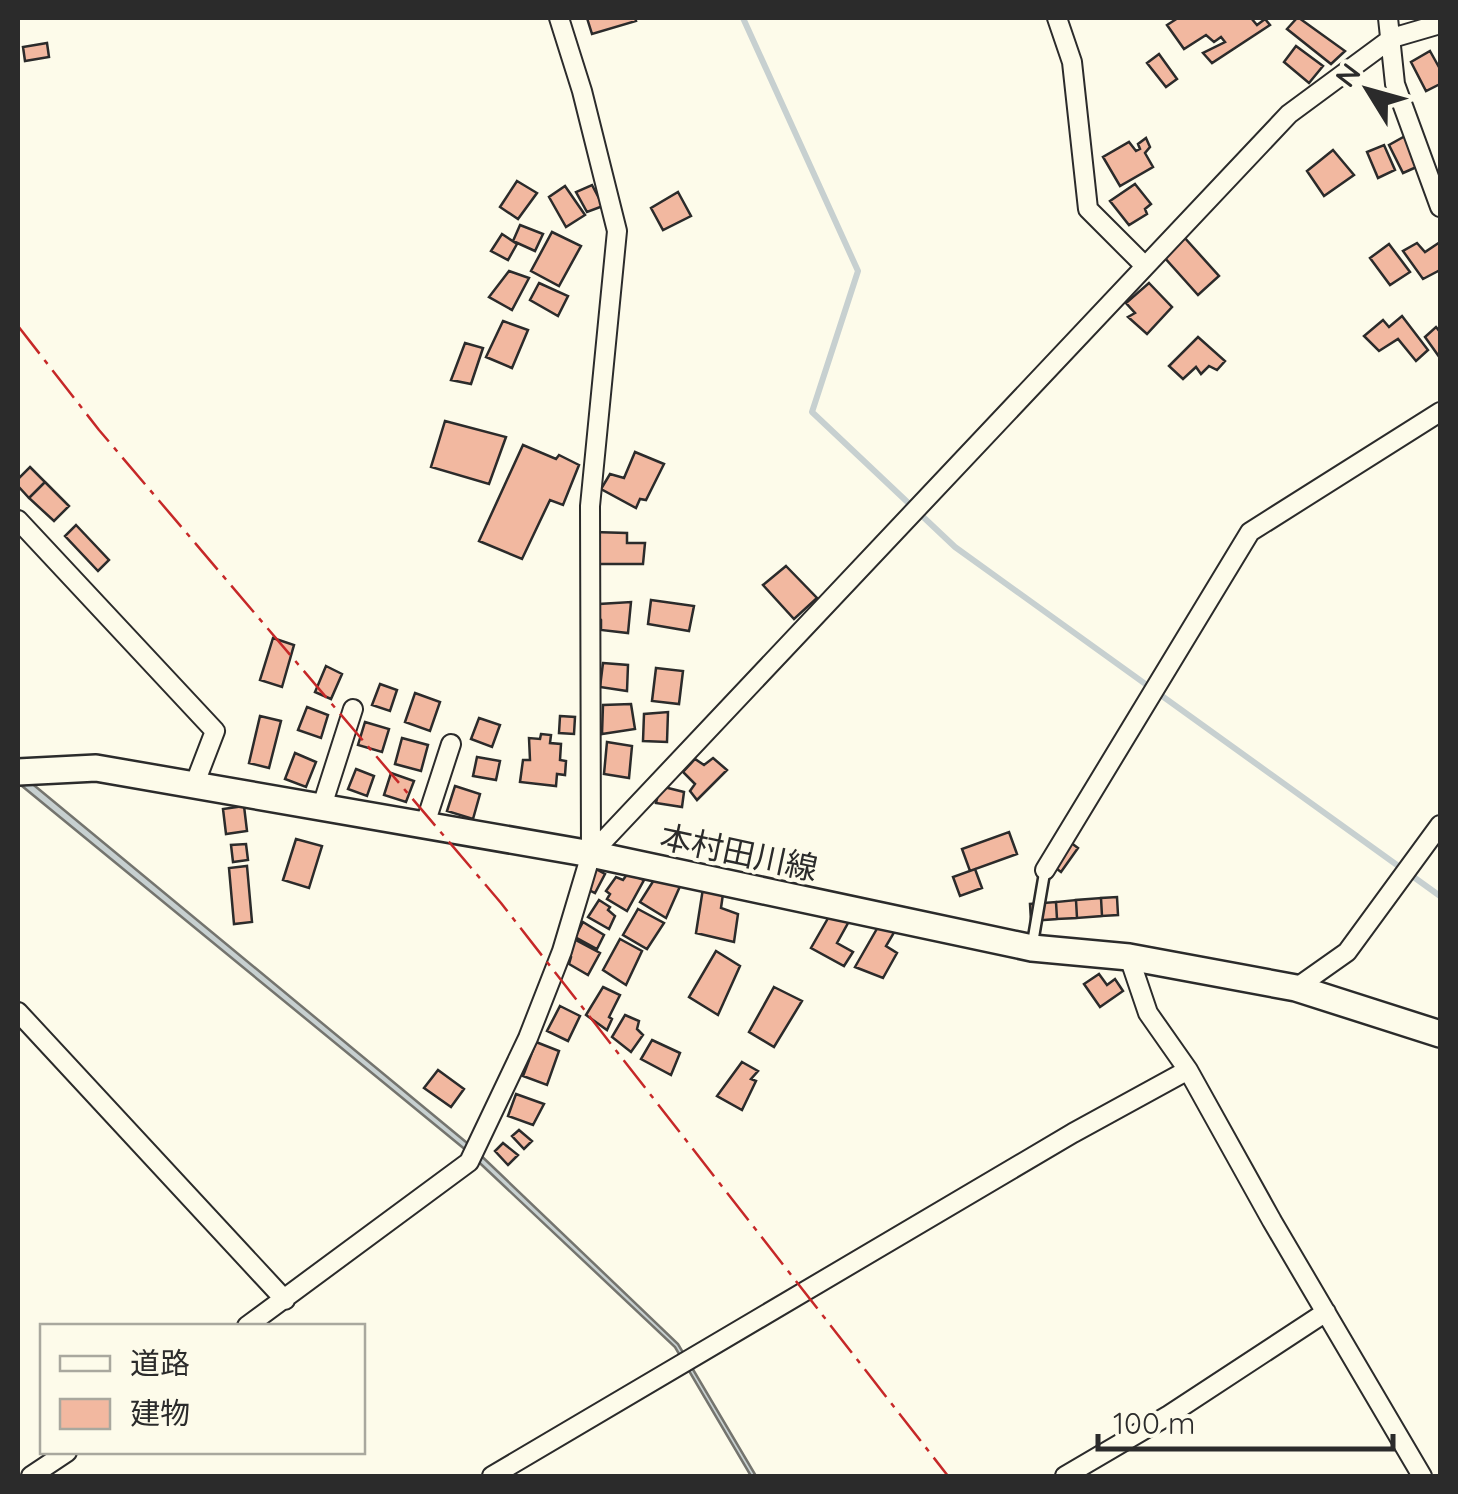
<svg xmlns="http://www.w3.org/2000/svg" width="1458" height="1494" font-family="Quicksand,'Noto Sans JP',sans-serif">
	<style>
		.water { fill: #c7d0d0; stroke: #74746e; stroke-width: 2.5 }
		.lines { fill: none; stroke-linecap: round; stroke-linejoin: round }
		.stream { stroke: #c7d0d0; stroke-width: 6 }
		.building { fill: #f2b8a0; stroke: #2b2b2b; stroke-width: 2.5 }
		.lane-casing { stroke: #2b2b2b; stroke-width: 14 }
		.street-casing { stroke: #2b2b2b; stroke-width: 22 }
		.secondary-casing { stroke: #2b2b2b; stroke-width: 30 }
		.lane { stroke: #fdfbea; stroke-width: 9 }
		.street { stroke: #fdfbea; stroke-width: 18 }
		.secondary { stroke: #fdfbea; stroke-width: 25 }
		.power { stroke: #c62828; stroke-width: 2.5; stroke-dasharray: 35 8 5 8; stroke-linecap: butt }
		.labels { text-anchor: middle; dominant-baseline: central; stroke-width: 8; stroke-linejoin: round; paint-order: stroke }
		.street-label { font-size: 32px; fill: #2b2b2b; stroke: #fdfbea }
	</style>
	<rect width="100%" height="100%" fill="#fdfbea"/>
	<path class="water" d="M18,772l454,375 206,197 78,132h-5l-76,-129 -208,-196 -445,-365 -4,-4z"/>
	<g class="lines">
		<path class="stream" d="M743,18l115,253 -46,141 143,135 485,349"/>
	</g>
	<path class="building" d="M587,18h48l1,3 -44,13z
		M1178,18h73l6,7 8,-6 5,6 -58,38 -9,-10 22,-11 -4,-5 -7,5 -8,-7 -22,14 -17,-24z
		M1297,18h2l46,33 -14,13 -44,-35z
		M47,43l2,14 -24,4 -2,-14z
		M1296,46l27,20 -14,17 -25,-21z
		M1430,51l10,18v15l-14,7 -15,-29z
		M1159,54l18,25 -11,8 -19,-24z
		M1407,135l14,30 -18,8 -14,-28z
		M1146,138l4,9 -5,6 8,14 -33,19 -17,-29 26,-15 7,9 4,-2 -2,-5z
		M1384,145l11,25 -17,8 -11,-26z
		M1333,150l21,25 -30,21 -17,-25z
		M517,181l20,12 -19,26 -18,-12z
		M1135,184l16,20 -6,5 2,5 -18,11 -19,-24z
		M592,185l11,21 -16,6 -11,-20z
		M565,186l20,29 -19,12 -17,-30z
		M678,192l13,24 -28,14 -12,-22z
		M520,225l23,9 -8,17 -22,-10z
		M552,232l29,14 -22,40 -28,-15z
		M502,234l15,10 -9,16 -17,-9z
		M1184,237l35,39 -21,19 -34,-38z
		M1440,242v28l-17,9 -20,-28 14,-8 8,9z
		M1389,244l21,28 -20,13 -20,-27z
		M509,271l20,7 -17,32 -23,-13z
		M539,283l29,13 -10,20 -28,-16z
		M1149,283l23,24 -25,27 -19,-17 7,-4 -9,-10z
		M1402,316l26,34 -12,11 -18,-22 -19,12 -15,-15 19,-16 6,7z
		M503,321l25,9 -16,38 -26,-11z
		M1436,327l4,5v26l-15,-21z
		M1198,337l27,24 -8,9 -8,-4 -8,8 -5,-7 -13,12 -14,-13z
		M465,343l18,5 -12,36 -20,-4z
		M445,421l61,16 -17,47 -58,-17z
		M523,445l33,14 3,-4 20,10 -16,40 -13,-5 -28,59 -43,-18z
		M635,452l29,12 -18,36 -6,-1 -4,9 -35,-19 9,-15 14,4z
		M30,467l15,15 -16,16 -11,-12v-7z
		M45,482l24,24 -15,15 -25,-23z
		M76,525l33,35 -11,11 -33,-35z
		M593,532l34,1v10h18l-2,21h-51z
		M786,566l31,32 -23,21 -31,-34z
		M651,600l43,6 -5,25 -41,-7z
		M631,602l-3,31 -27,-3v-10l-4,-4 2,-12z
		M273,638l21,7 -12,42 -22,-7z
		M603,663l25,2 -1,26 -27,-4z
		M326,666l16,8 -11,25 -16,-7z
		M656,668l27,3 -4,33 -27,-3z
		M380,684l17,6 -7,21 -18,-6z
		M415,693l25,9 -10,29 -25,-9z
		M631,704l4,25 -33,5 1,-29z
		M307,707l21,8 -7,23 -23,-8z
		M668,712l-1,30 -24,-1 1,-27z
		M260,716l21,5 -12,47 -20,-5z
		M560,716l15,1 -1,17 -15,-1z
		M479,718l21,7 -8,22 -21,-8z
		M365,722l24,7 -7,23 -24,-7z
		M541,734l10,1 -1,8 11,1 -1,16 6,1 -1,14 -8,-1 -1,12 -36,-4 3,-22h7l-1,-22 11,1z
		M402,738l26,7 -7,26 -26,-7z
		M607,742l25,4 -3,32 -25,-4z
		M295,753l21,9 -10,25 -21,-8z
		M477,757l23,4 -4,19 -23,-4z
		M713,758l14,12 -30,30 -7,-9 5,-7 -12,-12 12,-13 9,6z
		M356,769l18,7 -7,20 -19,-7z
		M391,773l23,8 -8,21 -22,-7z
		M455,786l25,8 -7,25 -26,-8z
		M660,786l24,6 -2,15 -26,-4z
		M244,806l3,25 -21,3 -3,-25z
		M1009,832l8,22 -47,17 -8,-22z
		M1062,836l16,12 -17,24 -16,-12z
		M296,839l26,7 -13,42 -26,-8z
		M246,844l2,16 -15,2 -2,-17z
		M247,866l5,56 -18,2 -5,-56z
		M594,868l11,6 -10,19 -12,-6z
		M975,869l7,19 -22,8 -7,-19z
		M659,872l22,12 -15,34 -26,-16z
		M628,873l16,7 -17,31 -20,-12 3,-5 -4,-3 10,-14 7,3z
		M704,882l20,5 -3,21 17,6 -4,28 -38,-9z
		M1117,897l1,18 -16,1 -1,-18z
		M1101,898l1,18 -25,2 -1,-18z
		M599,900l11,7 -2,3 7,6 -6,13 -21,-12z
		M1076,900l1,18 -20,1 -1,-17z
		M1056,902l1,17 -26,2 -1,-17z
		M835,906l18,8 -16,29 16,9 -9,14 -33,-18z
		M638,909l26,14 -17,26 -24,-14z
		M886,913l16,6 -16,27 11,7 -14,25 -28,-11z
		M583,922l21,13 -7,14 -22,-12z
		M570,937l30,16 -12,22 -19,-11 2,-7 -9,-6z
		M620,939l22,12 -16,34 -23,-15z
		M716,951l24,15 -22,49 -29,-18z
		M1099,974l8,11 8,-6 8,12 -23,16 -16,-23z
		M603,987l17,8 -11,22 3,2 -5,11 -21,-15z
		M774,987l28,14 -28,46 -25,-15z
		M560,1006l20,10 -12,25 -21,-10z
		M625,1015l14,6 -2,8 6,6 -12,17 -19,-15z
		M652,1040l28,13 -9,22 -30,-16z
		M536,1042l23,9 -12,34 -24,-9z
		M742,1062l16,9 -7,8 5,2 -14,29 -25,-14z
		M438,1070l26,19 -13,18 -27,-19z
		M516,1094l28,10 -11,21 -25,-9z
		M519,1130l13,11 -8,8 -12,-13z
		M503,1143l15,12 -10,10 -13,-14z"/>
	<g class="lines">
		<defs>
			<path id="lane" d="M1032,946l13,-76"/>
			<path id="street" d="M1057,18l15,44 16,147 56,56
				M1388,18l7,66 45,123
				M18,520l197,211 -20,52
				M322,806l31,-97
				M425,824l26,-80
				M591,854l698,-740 103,-76 48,-14
				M1045,870l205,-338 190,-120
				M1129,957l19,56 40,57 84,151 150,255
				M1296,988l51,-36 93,-127
				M18,1012l267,288
				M247,1326l222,-164 59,-124 34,-87 29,-97 -1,-348 27,-275 -35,-140 -23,-73
				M31,1476l36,-24
				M492,1476l581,-343 115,-63
				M1065,1476l104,-61 157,-103"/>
			<path id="secondary" d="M18,772l78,-4 495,86 441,94 97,9 167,31 144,46"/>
		</defs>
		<use href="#lane" class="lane-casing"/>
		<use href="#street" class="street-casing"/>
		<use href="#secondary" class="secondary-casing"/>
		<use href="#lane" class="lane"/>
		<use href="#street" class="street"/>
		<use href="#secondary" class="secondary"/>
		<path class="power" d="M18,326l81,104 402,473 447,573"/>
	</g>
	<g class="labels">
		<g class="street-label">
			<text transform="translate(739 852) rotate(12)">本村田川線</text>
		</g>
	</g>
	<rect width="1458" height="1494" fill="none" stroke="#2b2b2b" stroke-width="40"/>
	<rect x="40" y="1324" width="325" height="130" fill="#fdfbea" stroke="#a9a89e" stroke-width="2.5"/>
	<rect x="60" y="1356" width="50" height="15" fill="#fdfbea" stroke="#a9a89e" stroke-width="2.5"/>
	<text x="130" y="1374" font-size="30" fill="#2b2b2b">道路</text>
	<rect x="60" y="1399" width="50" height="30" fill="#f2b8a0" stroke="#a9a89e" stroke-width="2.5"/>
	<text x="130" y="1424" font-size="30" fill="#2b2b2b">建物</text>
	<g transform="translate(1368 90) rotate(307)" stroke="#fdfbea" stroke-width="8" paint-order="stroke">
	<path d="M0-8L18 38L0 25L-18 38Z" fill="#2b2b2b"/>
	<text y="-15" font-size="28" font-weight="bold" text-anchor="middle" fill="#2b2b2b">N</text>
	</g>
	<path d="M1098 1434v15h295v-15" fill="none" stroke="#2b2b2b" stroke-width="5"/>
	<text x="1113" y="1434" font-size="30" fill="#2b2b2b" stroke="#fdfbea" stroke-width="8" paint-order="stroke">100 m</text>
</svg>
